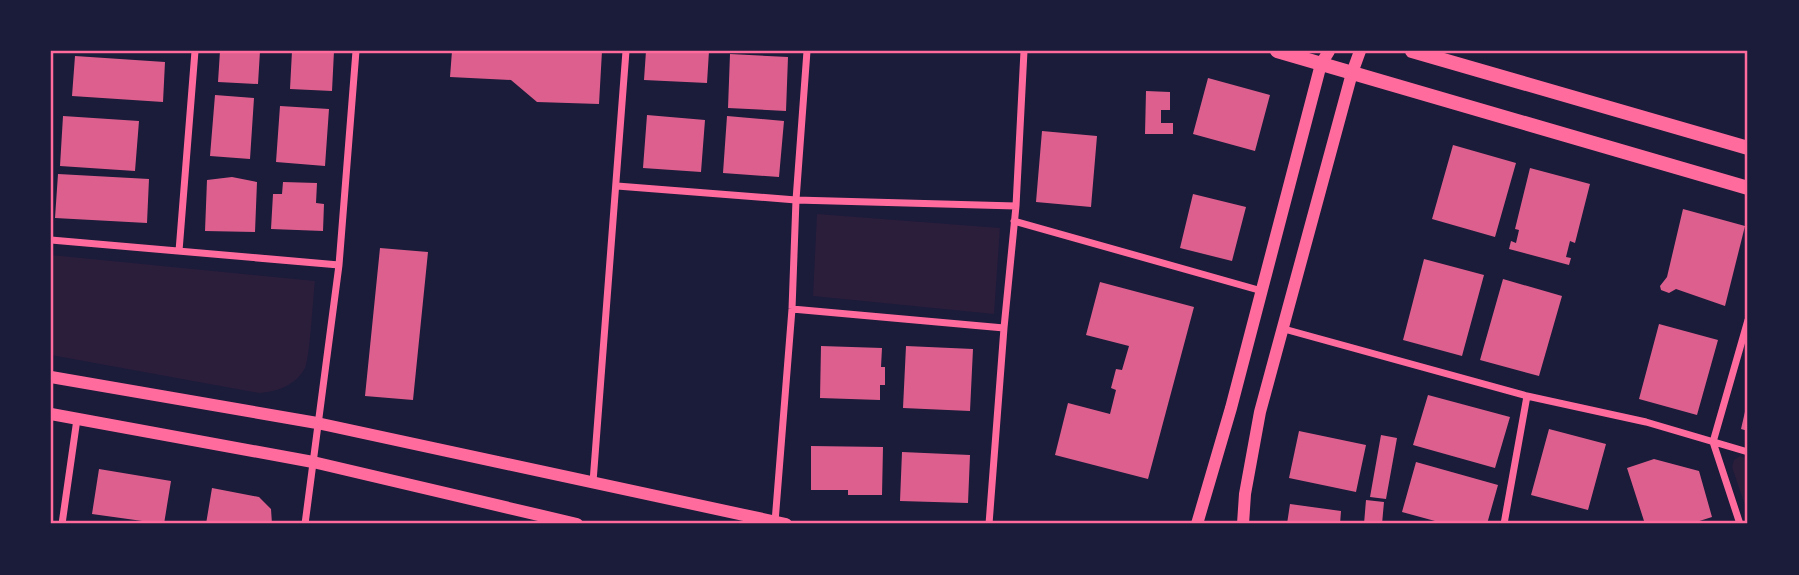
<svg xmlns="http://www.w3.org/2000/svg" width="1799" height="575" font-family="'Alegreya Sans',sans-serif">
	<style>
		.green { fill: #2a1e3b }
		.building { fill: #dd5f8e }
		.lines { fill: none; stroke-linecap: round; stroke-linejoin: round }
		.minor { stroke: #ff6b9d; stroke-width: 7 }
		.tertiary { stroke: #ff6b9d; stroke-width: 12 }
		.secondary { stroke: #ff6b9d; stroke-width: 14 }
		.neatline { fill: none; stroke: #ff6b9d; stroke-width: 2.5 }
	</style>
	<rect width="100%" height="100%" fill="#1b1b3a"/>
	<path class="green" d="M817,214l183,14 -6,86 -181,-18z
		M51,255l264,26c-2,16 -5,76 -10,87 -9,17 -28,24 -46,25l-208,-38z
		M1740,456l8,3v55l-16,-47 2,-7z"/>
	<path class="building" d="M220,51h40l-2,33 -40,-2z
		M292,51h42l-2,40 -42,-2z
		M452,51h150l-3,53 -62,-2 -26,-22 -61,-3z
		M646,51h63l-2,32 -63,-3z
		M730,54l58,3 -2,54 -58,-3z
		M75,56l90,6 -2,40 -91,-6z
		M1208,78l62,17 -15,56 -62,-17z
		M1146,91l24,1v18h-9v13h12v11h-28z
		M215,95l39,3 -4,61 -40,-3z
		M280,106l49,3 -4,57 -49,-4z
		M647,115l58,5 -4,52 -58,-4z
		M63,116l76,5 -4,50 -75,-5z
		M727,116l57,5 -5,56 -56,-4z
		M1042,131l55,5 -6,71 -55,-5z
		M1453,145l63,18 -21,74 -63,-18z
		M1530,168l60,16 -15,59 -5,-2 -4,16 5,1 -2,7 -60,-16 2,-8 5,2 3,-13 -4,-1z
		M58,174l91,5 -2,44 -92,-5z
		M232,177l25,5 -2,50 -50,-1 2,-51z
		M283,182l34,1 -1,20 8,1 -1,27 -52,-2 2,-35h9z
		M1193,194l53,13 -14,54 -52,-13z
		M1683,209l62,17 -20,80 -49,-17 -7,4 -8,-3 -1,-4 7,-9z
		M380,248l48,4 -15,148 -48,-4z
		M1424,259l60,16 -22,81 -59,-16z
		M1503,279l59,17 -23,80 -59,-16z
		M1100,282l94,25 -46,172 -93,-24 13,-52 42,11 6,-24 -5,-2 5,-19 6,1 7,-24 -43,-11z
		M1659,324l59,16 -21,75 -58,-16z
		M821,346l61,2 -1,19h4v18h-5v15l-60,-2z
		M906,346l67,3 -3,62 -67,-3z
		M1428,395l82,22 -15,51 -82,-23z
		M1747,403l1,1v27l-7,-2z
		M1549,429l57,15 -18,66 -57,-15z
		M1299,431l67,14 -10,47 -67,-14z
		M1381,435l16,3 -11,61 -16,-2z
		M811,446l72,1 -1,48h-34v-5h-37z
		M902,452l68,3 -2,48 -68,-2z
		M1654,459l45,12 13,46 -22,7h-45l-18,-56z
		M1416,462l82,23 -11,39h-41l-44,-12z
		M99,469l72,12 -7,43 -72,-10z
		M212,488l47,9 12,12 1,15h-66z
		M1366,500l18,2 -2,22h-18z
		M1290,504l51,7 -1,13h-53z"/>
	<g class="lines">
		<path class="minor" d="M617,186l179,14 220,6
			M1014,221l248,70
			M51,240l288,25
			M179,251l16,-200
			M792,309l212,19
			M1284,329l243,67 119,26 102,30
			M593,482l33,-431
			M775,522l17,-213 4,-109 11,-149
			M62,524l15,-105
			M305,524l34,-259 17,-214
			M989,524l15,-196 12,-122 8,-155
			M1504,524l23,-128
			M1740,524l-27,-82 35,-122"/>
		<path class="tertiary" d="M51,377l266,46 469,101
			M51,414l262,48 264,62
			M1197,524l34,-116 90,-344 8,-13
			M1243,524l2,-30 15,-82 92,-339 8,-22"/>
		<path class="secondary" d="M1277,51l471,137
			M1412,51l336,97"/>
	</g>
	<rect width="1799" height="575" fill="none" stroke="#1b1b3a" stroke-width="105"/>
	<rect x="52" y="52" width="1694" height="470" class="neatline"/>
</svg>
